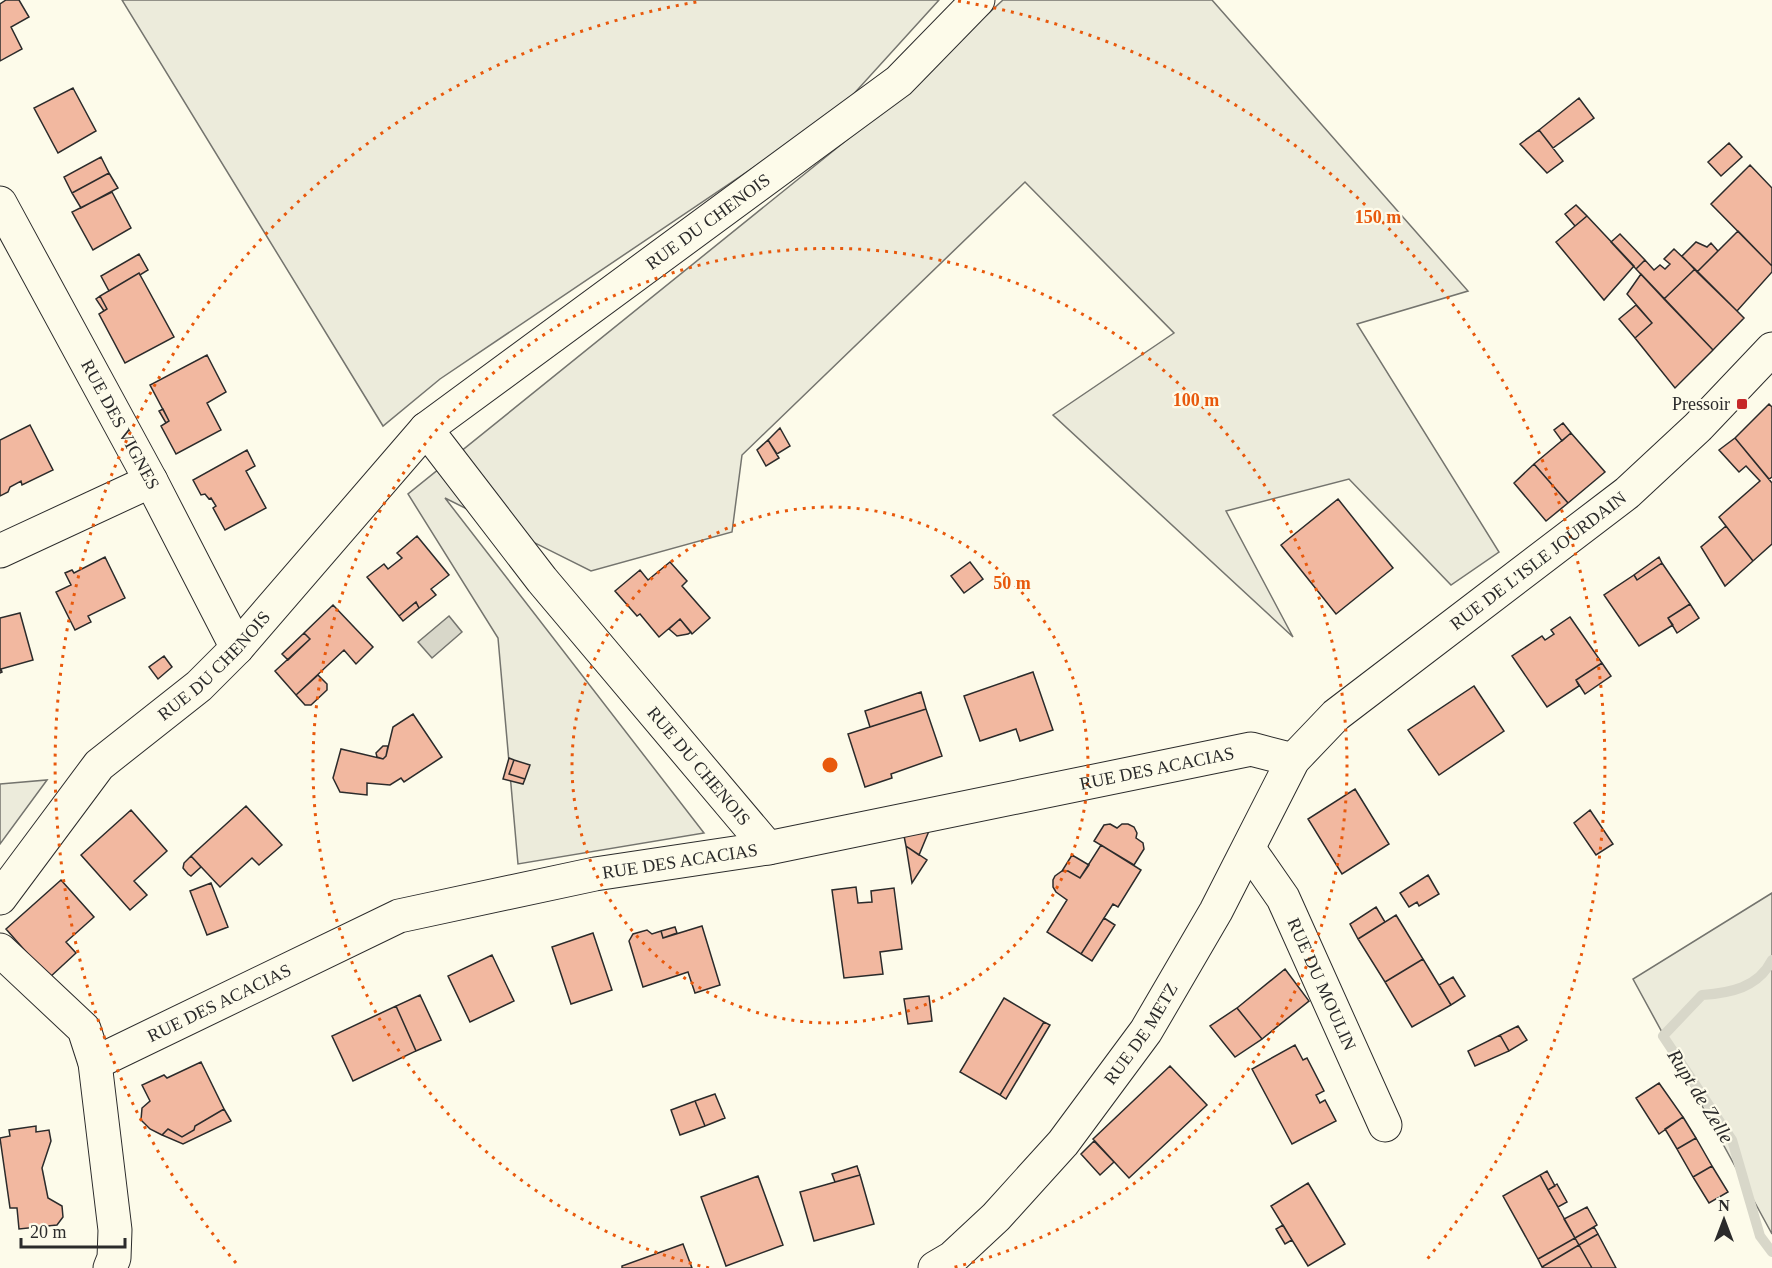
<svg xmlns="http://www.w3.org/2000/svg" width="1772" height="1268" font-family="Georgia,serif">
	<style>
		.green { fill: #ecebdb; stroke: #74746e; stroke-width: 1.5 }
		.water { fill: #d8d7c9; stroke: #74746e; stroke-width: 1.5 }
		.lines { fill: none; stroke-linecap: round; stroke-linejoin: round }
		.stream { stroke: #d8d7c9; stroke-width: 10 }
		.building { fill: #f2b8a0; stroke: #2b2b2b; stroke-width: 1.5 }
		.minor-casing { stroke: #2b2b2b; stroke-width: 35 }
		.major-casing { stroke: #2b2b2b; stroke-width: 35 }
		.minor { stroke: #fdfbea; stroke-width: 33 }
		.major { stroke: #fdfbea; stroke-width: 33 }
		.ring { fill: none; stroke: #e8590c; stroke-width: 3; stroke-dasharray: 3 6 }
		.poi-dot { fill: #c62828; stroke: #fdfbea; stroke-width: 2 }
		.labels { text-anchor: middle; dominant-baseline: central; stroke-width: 4.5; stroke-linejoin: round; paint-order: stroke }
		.street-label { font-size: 18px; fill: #2b2b2b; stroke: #fdfbea }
		.poi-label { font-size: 18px; fill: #2b2b2b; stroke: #fdfbea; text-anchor: end }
		.water-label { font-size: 20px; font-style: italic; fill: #2b2b2b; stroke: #fdfbea }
		.centre { fill: #e8590c; stroke: #fdfbea; stroke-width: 3 }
		.ring-label { font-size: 18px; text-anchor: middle; font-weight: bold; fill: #e8590c; stroke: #fdfbea; stroke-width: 4.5; stroke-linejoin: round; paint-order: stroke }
	</style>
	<rect width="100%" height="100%" fill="#fdfbea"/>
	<path class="green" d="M122,0h817l-99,109 -400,270 -57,47z
		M1003,0h209l256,291 -111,33 142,228 -48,33 -102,-106 -123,32 67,126 -240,-222 121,-82 -149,-151 -283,273 -10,77 -141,39 -146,-73 259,335 -186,31 -20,-226 -90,-144 466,-376z
		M47,780l-47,64v-60z
		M1772,893v341l-139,-255z"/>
	<path class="water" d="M449,616l13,16 -30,26 -14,-16z"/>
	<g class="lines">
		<path class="stream" d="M1772,960c-14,28 -42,33 -70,35l-39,41 69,104 28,96 12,16"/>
	</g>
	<path class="building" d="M6,0h13l10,17 -18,10 11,22 -22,12v-57z
		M73,88l23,43 -38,22 -24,-45z
		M1579,98l15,20 -41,30 -14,-18z
		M1539,130l24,31 -16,12 -27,-29z
		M1729,143l13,14 -21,19 -13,-14z
		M101,157l8,16 -37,20 -8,-16z
		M1750,165l22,23v78l-61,-62z
		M109,173l9,15 -37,20 -9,-15z
		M112,192l19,36 -38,22 -21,-38z
		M1576,205l11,11 -12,10 -10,-12z
		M1587,216l47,50 -30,34 -48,-58z
		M1738,231l34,35v6l-35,39 -40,-39z
		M1620,234l25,26 -9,9 -25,-27z
		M1696,242l11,5 4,-4 7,8 -21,21 -15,-16z
		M1674,249l21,20 -31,30 -28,-30 9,-9 9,10 6,-5 5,4 5,-5 -6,-5z
		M139,254l9,16 -8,5 -1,-2 -30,18 -8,-15z
		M1695,269l49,49 -31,32 -49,-51z
		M139,273l35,64 -49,26 -26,-49 8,-5 -7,-13z
		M1641,274l72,76 -38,38 -40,-50 17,-15 -25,-29z
		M100,296l7,13 -3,2 -8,-12z
		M1636,305l16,18 -17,15 -16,-19z
		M207,355l19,37 -19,11 14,27 -45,24 -15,-28 8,-5 -19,-36z
		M1769,404l3,3v70l-3,2 -34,-41z
		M163,409l6,12 -3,2 -7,-12z
		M1563,423l8,10 -9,8 -8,-11z
		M30,425l23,45 -31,15 -1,-4 -11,6 -2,5 -8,4v-56z
		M780,428l10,18 -13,8 -9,-14z
		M1571,433l34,39 -37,31 -34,-39z
		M1735,438l37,45v61l-19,17 -34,-44 41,-36 -14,-15 -7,6 -20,-22z
		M768,440l11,18 -13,8 -9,-16z
		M247,450l8,16 -9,5 20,37 -41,22 -12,-22 3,-2 -5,-8 -2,1 -4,-5 -4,1 -8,-15z
		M1534,464l34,39 -22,18 -32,-38z
		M1338,499l55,69 -57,46 -55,-69z
		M1726,526l27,35 -28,25 -24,-39z
		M417,536l32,39 -18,14 5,6 -17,13 -3,-6 -17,14 -32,-39 17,-13 4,5 14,-11 -5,-5z
		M105,557l20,41 -37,18 3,6 -16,8 -19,-38 15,-7 -6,-12 7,-3 2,3z
		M1659,557l3,6 -25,17 -3,-5z
		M670,562l17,19 -5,5 28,32 -18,16 -12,-15 -21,18 -19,-23 -3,2 -22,-25 25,-21 8,10z
		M970,562l13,17 -19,14 -13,-17z
		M1662,563l28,41 -22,14 5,7 -34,21 -35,-51 30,-20 3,5z
		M416,602l3,6 -16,13 -4,-5z
		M1690,604l9,14 -22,15 -9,-15z
		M333,605l40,42 -17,17 -12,-14 -48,45 -21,-24 35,-32 -6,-6z
		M20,613l13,47 -32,9 1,3 -2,1v-55z
		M1570,617l32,46 -26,17 3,6 -32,21 -35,-51 30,-20 3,4 9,-6 -3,-4z
		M680,619l11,13 -3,2 -11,2 -8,-7z
		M304,633l6,6 -22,21 -6,-6z
		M164,656l8,11 -14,12 -9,-12z
		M1602,663l9,13 -26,18 -9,-14z
		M1033,672l20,58 -33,11 -4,-12 -36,12 -16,-45z
		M318,675l9,9v6l-16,15h-6l-9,-10z
		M1474,686l30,45 -65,44 -31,-45z
		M921,692l5,17 -56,18 -5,-16z
		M926,709l16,47 -51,18 1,4 -27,9 -17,-53z
		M413,714l29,43 -38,25 -3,-4 -11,7 -23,-2v12l-27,-3 -7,-14 8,-29 42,10 3,-3 7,-29z
		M383,746h5l-2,10 -3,3 -6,-2 -1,-4z
		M509,758l5,2 -5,14 16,5 -2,5 -20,-5z
		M514,760l16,5 -5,14 -16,-5z
		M1355,789l34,55 -47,30 -34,-55z
		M246,806l36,39 -23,20 -7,-7 -32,29 -29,-31z
		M131,810l36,41 -33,30 13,14 -17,15 -49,-55z
		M1590,810l23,34 -17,11 -22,-32z
		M1110,824l7,4 5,-4h6l6,3 3,6 -1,5 7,5 1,6 -10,16 -40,-24 10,-16z
		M929,831l-10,24 -13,-9 -2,-10z
		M1101,845l40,25 -23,37 -5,-3 -32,50 -34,-22 20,-32 -11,-8 -3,-5v-7l2,-4 7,-5h6l12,7z
		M906,846l21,14 -15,23z
		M1072,855l17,10 -9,13 -12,-7h-6z
		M191,856l10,11 -10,9 -3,-2 -5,-6 1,-5z
		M1428,875l11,19 -20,12 -2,-4 -8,5 -9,-14z
		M61,880l33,37 -28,25 10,11 -27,25 -43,-49z
		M211,883l17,44 -21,8 -17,-44z
		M856,887l2,16 14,-1 -1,-11 23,-3 8,61 -22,3 3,22 -39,4 -12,-88z
		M1376,907l9,15 -27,17 -8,-15z
		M1396,915l27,44 -38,23 -27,-43z
		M1104,918l11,7 -23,36 -11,-7z
		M702,926l18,59 -25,8 -7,-21 -45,15 -14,-46 4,-7 14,-4 5,4 9,-3 2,7z
		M675,927l2,6 -14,5 -2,-7z
		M593,933l19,57 -41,14 -19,-57z
		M492,955l22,46 -44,21 -22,-46z
		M1423,959l28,46 -39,22 -27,-45z
		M1285,969l24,32 -47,38 -25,-31z
		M1453,977l12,19 -14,9 -12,-20z
		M420,995l21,45 -25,11 -20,-45z
		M929,996l3,25 -24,3 -4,-25z
		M1004,998l40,24 -44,73 -40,-23z
		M396,1006l20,45 -63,30 -21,-45z
		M1237,1008l25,31 -27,18 -25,-31z
		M1044,1022l6,3 -44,74 -6,-4z
		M1518,1026l9,14 -18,11 -9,-16z
		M1500,1035l9,16 -34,15 -7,-15z
		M1295,1045l8,15 4,-2 17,33 -8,4 4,8 5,-3 11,21 -44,23 -40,-75z
		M201,1062l23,47 -29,17 -1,4 -12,7 -14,-8 -6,6 -12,-6 -9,-9 1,-12 8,-7 -8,-16 22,-10 3,3z
		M1170,1066l37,39 -78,73 -36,-39z
		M1659,1083l24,34 -24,17 -23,-36z
		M715,1094l10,24 -20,8 -10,-25z
		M695,1101l10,25 -25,9 -9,-25z
		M224,1109l7,12 -48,23 -21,-9 6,-6 14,8 12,-7 1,-4z
		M1683,1117l13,21 -19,11 -12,-20z
		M36,1126v6l13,-2 2,11 -9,27 6,30 14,8 1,11 -6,8 -38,4 -2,-21h-7l-10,-70 10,-2 -1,-6z
		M1696,1138l16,28 -19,11 -16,-28z
		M1094,1141l20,21 -14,13 -19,-21z
		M857,1166l3,9 -25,7 -3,-8z
		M1712,1166l16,26 -19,11 -16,-26z
		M1547,1171l8,15 -7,4 -8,-15z
		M860,1175l14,49 -60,17 -14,-49z
		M1540,1175l35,63 -37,21 -35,-63z
		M758,1176l25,69 -57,21 -25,-69z
		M1308,1183l37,61 -37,22 -37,-60z
		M1557,1184l10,18 -9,5 -10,-17z
		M1587,1207l10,18 -22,13 -11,-19z
		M1283,1225l9,15 -7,4 -9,-15z
		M1594,1227l4,7 -19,11 -4,-7z
		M1598,1234l18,34h-24l-13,-23z
		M1575,1238l4,7 -37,22 -4,-8z
		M683,1244l9,24h-70v-2z
		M1579,1245l13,23h-49l-1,-1z"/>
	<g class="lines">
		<defs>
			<g id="minor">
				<path id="s1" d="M0,203l151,278 86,167"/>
				<path id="s2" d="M426,429l473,-348 79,-81"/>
				<path d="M0,551l151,-70"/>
				<path id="s3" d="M1249,849l34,49 102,227"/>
				<path id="s4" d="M0,898l99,-133 100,-79 38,-38 189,-219 116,151 226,268"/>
				<path d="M0,950l84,79 11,34 20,167 -1,28 -4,10"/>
				<path id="s5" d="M95,1063l304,-147 196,-42 173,-26 483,-99 42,11"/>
			</g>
			<g id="major">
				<path id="s6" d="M935,1268l17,-10 44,-41 67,-74 83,-112 70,-120 77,-151 43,-45 291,-222 71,-66 74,-78"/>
			</g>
		</defs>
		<use href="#minor" class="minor-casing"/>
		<use href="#major" class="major-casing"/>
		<use href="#minor" class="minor"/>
		<use href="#major" class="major"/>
	</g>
	<g class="ring">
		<circle cx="830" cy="765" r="258"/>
		<path d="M709 1268A517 517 0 1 1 951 1268"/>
		<path d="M236 1263A775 775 0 0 1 702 1M958 1A775 775 0 0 1 1424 1263"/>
	</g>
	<rect class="poi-dot" x="1736" y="398" width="12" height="12" rx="3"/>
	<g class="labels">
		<g class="street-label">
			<text stroke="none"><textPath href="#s2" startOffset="350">RUE DU CHENOIS</textPath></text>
			<text stroke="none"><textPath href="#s1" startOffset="252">RUE DES VIGNES</textPath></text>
			<text stroke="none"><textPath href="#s6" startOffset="944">RUE DE L'ISLE JOURDAIN</textPath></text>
			<text stroke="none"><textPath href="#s4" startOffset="318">RUE DU CHENOIS</textPath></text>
			<text stroke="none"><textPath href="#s4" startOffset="1070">RUE DU CHENOIS</textPath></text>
			<text stroke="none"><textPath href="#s5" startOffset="1110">RUE DES ACACIAS</textPath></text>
			<text stroke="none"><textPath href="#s5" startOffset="624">RUE DES ACACIAS</textPath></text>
			<text stroke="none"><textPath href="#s3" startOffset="154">RUE DU MOULIN</textPath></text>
			<text stroke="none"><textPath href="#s5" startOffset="138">RUE DES ACACIAS</textPath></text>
			<text stroke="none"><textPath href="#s6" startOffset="314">RUE DE METZ</textPath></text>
		</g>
		<g class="poi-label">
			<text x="1730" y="404">Pressoir</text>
		</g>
		<g class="water-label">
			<text transform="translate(1701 1096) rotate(58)">Rupt de Zelle</text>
		</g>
	</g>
	<circle cx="830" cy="765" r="9" class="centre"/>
	<g class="ring-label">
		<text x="1378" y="223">150 m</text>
		<text x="1196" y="406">100 m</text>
		<text x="1012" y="589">50 m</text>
	</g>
	<g transform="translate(1724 1220)" stroke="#fdfbea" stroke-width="4.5" paint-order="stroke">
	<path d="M0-4.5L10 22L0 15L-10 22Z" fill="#2b2b2b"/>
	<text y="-9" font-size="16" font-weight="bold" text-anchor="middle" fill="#2b2b2b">N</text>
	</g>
	<path d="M21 1238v9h104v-9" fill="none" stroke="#2b2b2b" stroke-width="3"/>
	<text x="30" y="1238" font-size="18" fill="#2b2b2b" stroke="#fdfbea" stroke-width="4.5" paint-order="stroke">20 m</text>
</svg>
